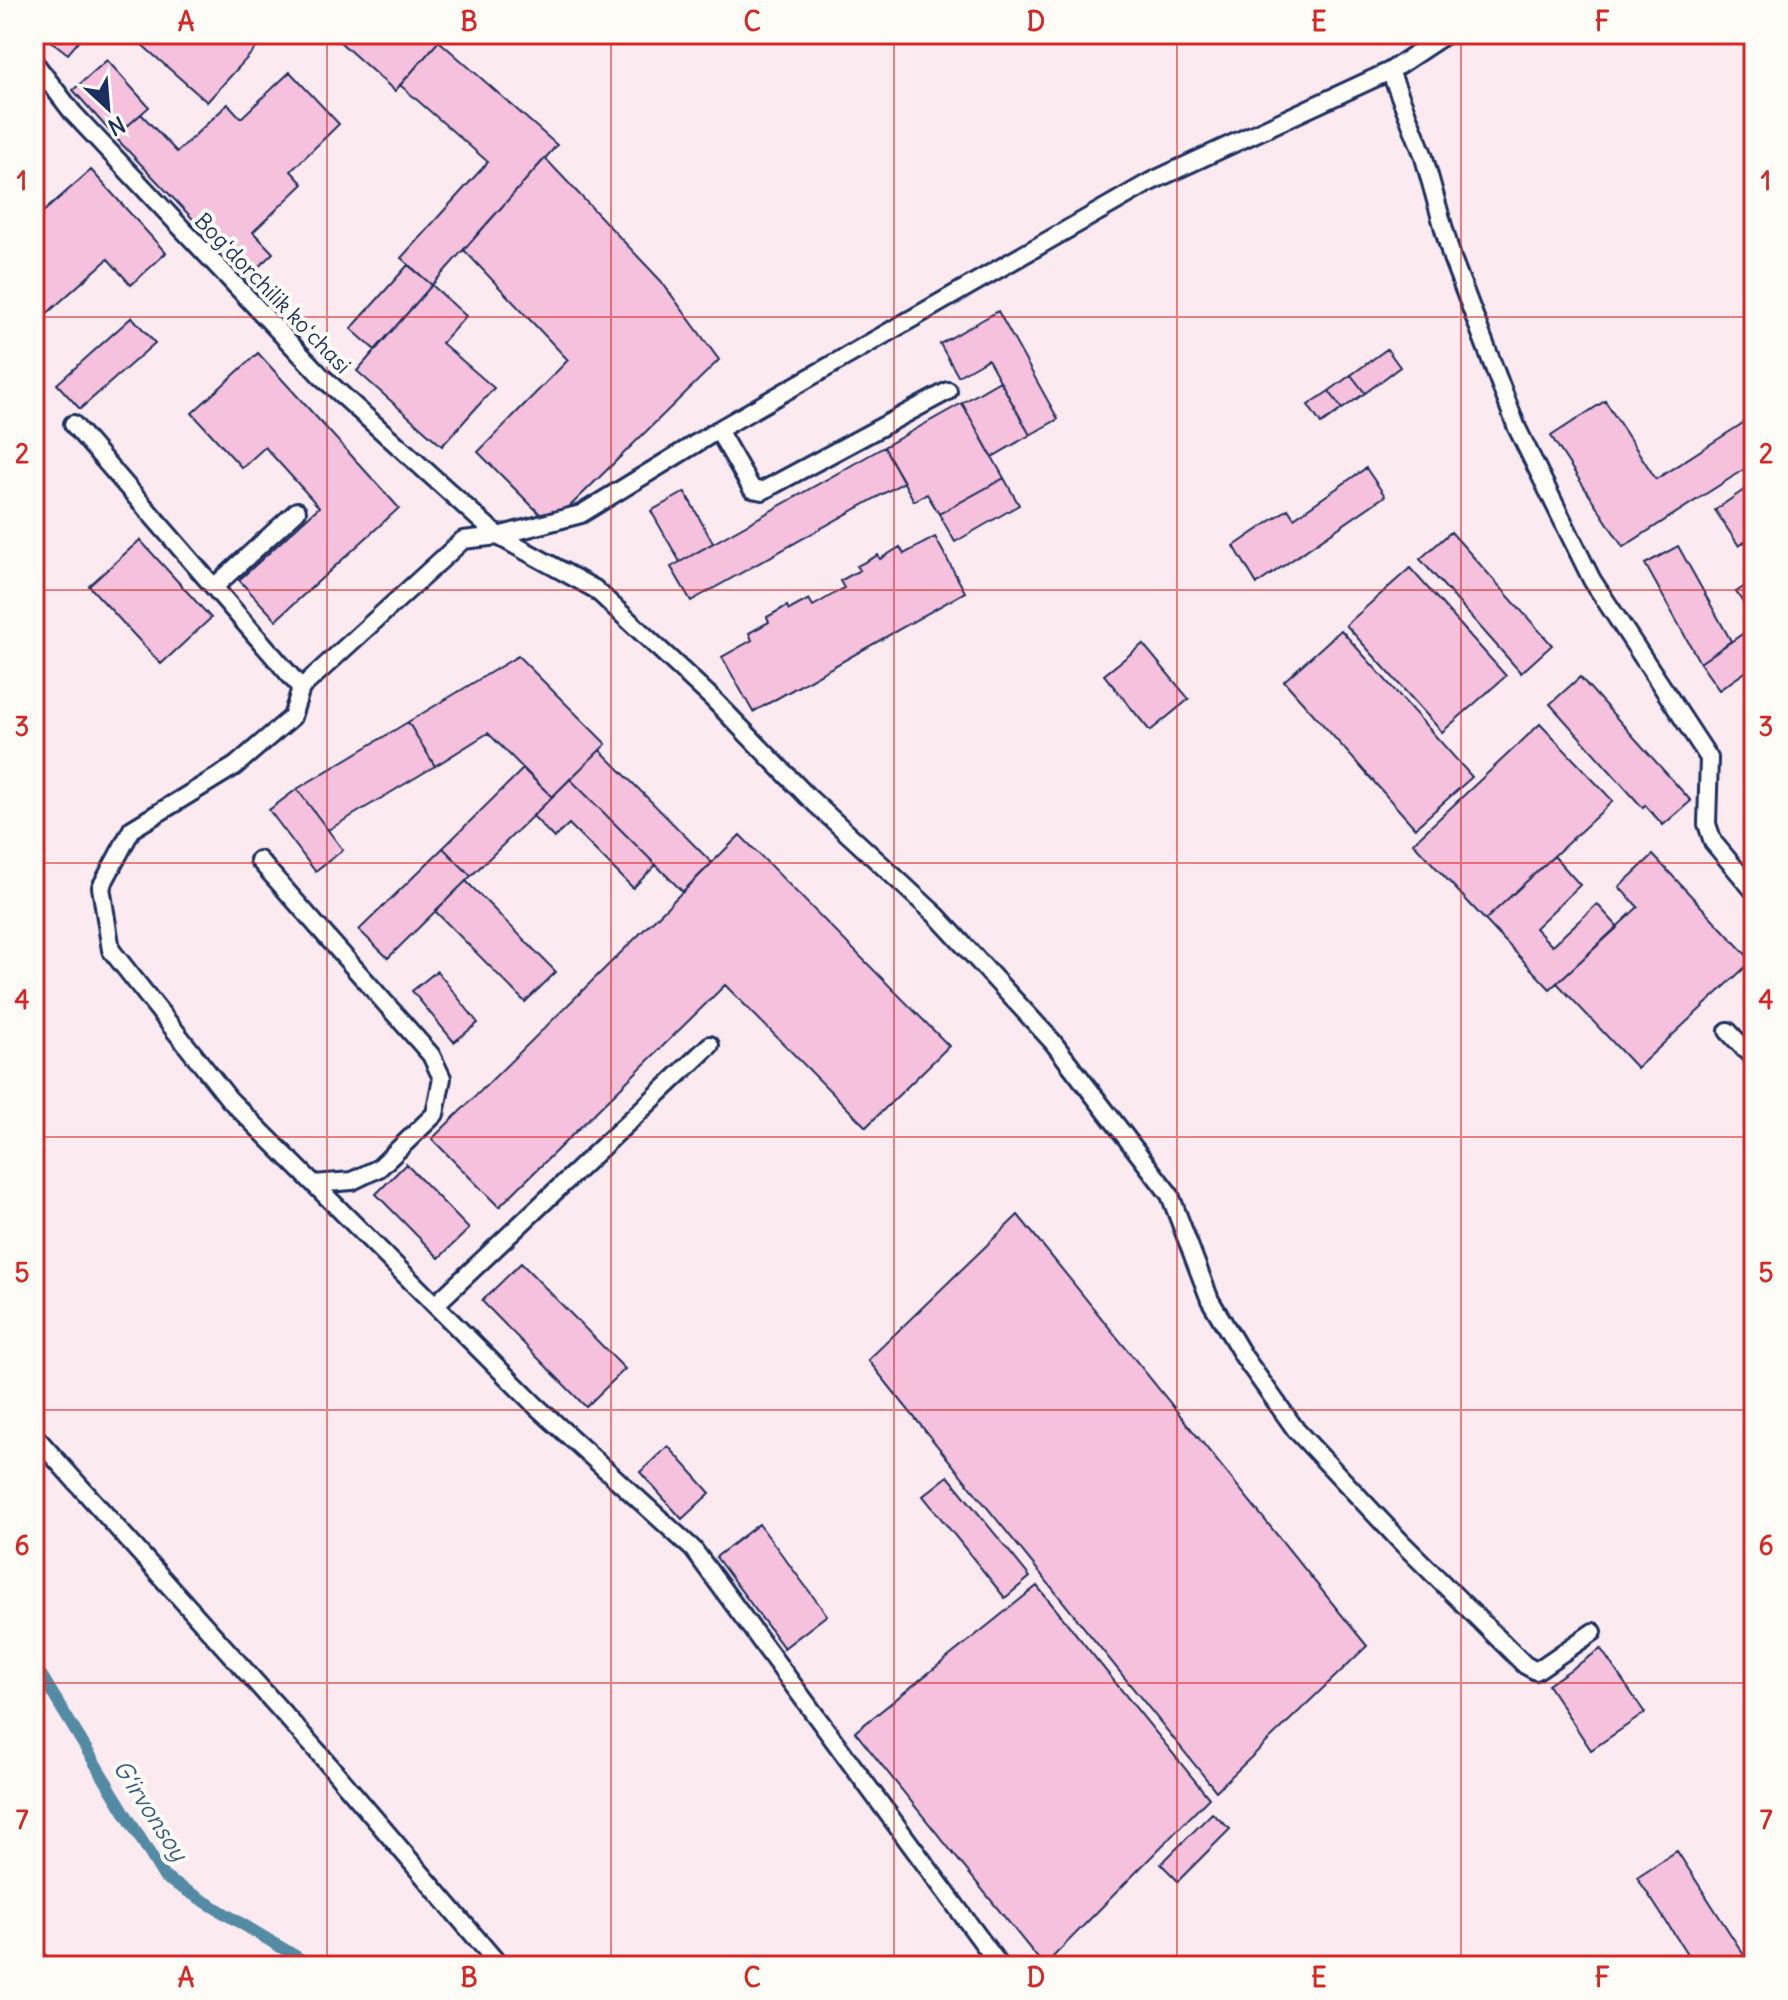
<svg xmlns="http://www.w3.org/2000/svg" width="1788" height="2000" font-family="Delius,sans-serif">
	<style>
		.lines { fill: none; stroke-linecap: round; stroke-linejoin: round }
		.stream { stroke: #528aa4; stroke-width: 12 }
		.building { fill: #f6c1dc; stroke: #1b2f5e; stroke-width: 2 }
		.lane-casing { stroke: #1b2f5e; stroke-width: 22 }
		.lane { stroke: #fdfcf7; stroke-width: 16 }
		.grid { fill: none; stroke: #d62828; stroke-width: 2; stroke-opacity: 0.55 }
		.labels { text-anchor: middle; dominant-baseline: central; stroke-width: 8; stroke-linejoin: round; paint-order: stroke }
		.street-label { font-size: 22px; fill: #1b2f5e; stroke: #fdfcf7 }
		.water-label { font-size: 24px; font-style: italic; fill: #375d81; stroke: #fdfcf7 }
		.neatline { fill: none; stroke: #d62828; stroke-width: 3 }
		.grid-label { font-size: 26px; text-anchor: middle; font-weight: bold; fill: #d62828 }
	</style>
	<rect width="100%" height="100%" fill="#fbeaef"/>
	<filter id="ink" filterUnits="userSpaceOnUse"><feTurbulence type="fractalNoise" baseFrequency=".0125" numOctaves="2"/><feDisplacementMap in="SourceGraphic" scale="16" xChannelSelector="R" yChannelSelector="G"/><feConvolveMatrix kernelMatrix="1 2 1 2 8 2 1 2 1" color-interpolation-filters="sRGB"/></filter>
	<g filter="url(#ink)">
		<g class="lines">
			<path class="stream" d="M34,1663l130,214 148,89"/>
		</g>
		<path class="building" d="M42,34h43l-17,20z
			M133,34h136l-62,68 -75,-66z
			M331,34h101l7,7 -44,50z
			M439,41l118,104 -125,140 -31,-27 87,-96 -88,-77z
			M107,60l42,47 -34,30 -42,-47z
			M290,72l49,52 -48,47 12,13 -50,48 20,21 -25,24 -133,-140 26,-23 36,38 51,-48 13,14z
			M545,158l116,123 58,79 -153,150 -23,7 -65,-65 90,-92 -104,-110z
			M91,170l75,83 -35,32 -23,-26 -74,66v-105z
			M408,265l24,20 -57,65 -24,-21z
			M432,285l34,31 -24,27 52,45 -52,58 -85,-75z
			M998,311l60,108 -28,16 -42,-76 -30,17 -18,-32z
			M132,317l23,26 -75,66 -23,-25z
			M1387,349l13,18 -35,26 -14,-18z
			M258,353l141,155 -123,112 -37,-40 80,-73 -54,-60 -23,21 -50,-55z
			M1351,375l14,18 -23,16 -13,-18z
			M1000,381l30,54 -38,22 -30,-54z
			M1329,391l13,18 -21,15 -13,-19z
			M1605,401l51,78 98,-63v47l-131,84 -72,-111z
			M962,403l42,75 -65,36 -12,-20 -13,7 -30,-54z
			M884,447l20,35 -213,119 -20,-34z
			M1366,468l19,28 -128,88 -23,-38 54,-37 6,9z
			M1004,478l15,27 -64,37 -16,-28z
			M1751,485l3,4v46l-15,11 -24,-36z
			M685,492l28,51 -33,19 -29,-51z
			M1451,532l101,113 -31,28 -101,-114z
			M935,537l30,55 -212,120 -31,-55 30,-17 -3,-7 20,-11 -2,-5 20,-11 2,4 20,-11 4,7 31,-18 -4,-7 20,-11 -3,-4 21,-11 2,4 20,-12 4,7z
			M140,540l71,78 -50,46 -72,-78z
			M1678,546l53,95 -31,22 -55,-99z
			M1410,568l96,108 -64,56 -96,-107z
			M1754,580v39l-18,-27z
			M1754,626v40l-35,24 -19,-27z
			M1341,630l131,147 -57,51 -131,-147z
			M1143,644l46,55 -39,32 -46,-56z
			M518,656l88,88 -54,53 -64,-64 -53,33 -27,-44z
			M1580,677l111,124 -28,24 -18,-20 -2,3 -93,-104z
			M408,722l27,44 -107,64 -31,-41z
			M1540,724l73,77 -128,119 -72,-77z
			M600,750l112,113 -29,29 -113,-113z
			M523,769l29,28 -81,79 -28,-28z
			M570,779l86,86 -23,23 -64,-64 -15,14 -21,-22z
			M297,789l46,61 -28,21 -46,-61z
			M740,835l209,211 -83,81 -141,-142 -226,222 -67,-68z
			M443,848l28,28 -83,82 -29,-28z
			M1653,855l99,106 -115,107 -80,-85 81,-76 -19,-20z
			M1554,856l26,29 -45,43 17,18 45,-42 21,23 -68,62 -65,-69z
			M466,881l90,91 -31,30 -90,-91z
			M437,971l41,52 -24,19 -42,-51z
			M406,1164l63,65 -30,29 -63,-64z
			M1018,1215l349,431 -151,145 -348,-431z
			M521,1263l104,106 -39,38 -104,-106z
			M668,1446l42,47 -28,26 -42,-47z
			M948,1476l82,101 -25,21 -82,-102z
			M759,1524l68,91 -43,33 -68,-91z
			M1037,1586l172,212 -165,168 -189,-234z
			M1601,1649l44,64 -54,37 -43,-65z
			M1212,1813l18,16 -52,52 -17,-17z
			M1677,1851l74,115h-56l-58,-89z
			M34,1947l28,19h-28z"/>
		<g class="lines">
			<defs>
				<path id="lane" d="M34,62l39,51 248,263 177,160 97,53 119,111 93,96 130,120 115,125 118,154 40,105 34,57 52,73 105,112 124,123 11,6 57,-39
					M1390,71l33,83 29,104 65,170 75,152 117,178 -2,66 6,18 41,49
					M73,424l228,264
					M718,430l34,59 10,2 186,-100
					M214,587l83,-76
					M259,860l172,195 11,23 -7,36 -56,54 -27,13 -38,3
					M1728,1031l26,28
					M435,1305l275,-260
					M34,1435l284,317 182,214
					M1000,1966l-307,-417 -157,-143 -307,-307 -118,-149 -10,-63 31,-58 103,-63 57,-49 9,-29 162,-148 35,-4 83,-22 137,-84 432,-248 240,-111 56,-37"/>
			</defs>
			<use href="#lane" class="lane-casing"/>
			<use href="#lane" class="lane"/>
		</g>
	</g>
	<path class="grid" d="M327,34v1932M611,34v1932M894,34v1932M1177,34v1932M1461,34v1932M34,317h1720M34,590h1720M34,863h1720M34,1137h1720M34,1410h1720M34,1683h1720"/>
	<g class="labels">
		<g class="street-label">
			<text transform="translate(273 293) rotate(46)">Bogʻdorchilik koʻchasi</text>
		</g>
		<g class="water-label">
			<text transform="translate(151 1810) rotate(57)">G‘irvonsoy</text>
		</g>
	</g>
	<rect width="1788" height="2000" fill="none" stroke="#fdfcf7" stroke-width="88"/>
	<g transform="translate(108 108) rotate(154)" stroke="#fdfcf7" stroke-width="6" paint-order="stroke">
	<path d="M0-6L14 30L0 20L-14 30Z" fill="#1b2f5e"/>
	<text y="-12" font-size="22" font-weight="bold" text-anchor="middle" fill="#1b2f5e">N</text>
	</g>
	<rect x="44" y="44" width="1700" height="1912" class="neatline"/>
	<g class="grid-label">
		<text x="186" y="31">A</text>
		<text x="469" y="31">B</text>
		<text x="752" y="31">C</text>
		<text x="1036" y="31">D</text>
		<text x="1319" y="31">E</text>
		<text x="1602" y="31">F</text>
		<text x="22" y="190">1</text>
		<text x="1766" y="190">1</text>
		<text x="22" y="463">2</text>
		<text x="1766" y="463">2</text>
		<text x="22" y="736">3</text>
		<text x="1766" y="736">3</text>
		<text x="22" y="1009">4</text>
		<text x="1766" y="1009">4</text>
		<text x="22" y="1282">5</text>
		<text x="1766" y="1282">5</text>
		<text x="22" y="1555">6</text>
		<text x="1766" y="1555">6</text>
		<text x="22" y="1829">7</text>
		<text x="1766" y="1829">7</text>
		<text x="186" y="1987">A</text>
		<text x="469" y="1987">B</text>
		<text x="752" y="1987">C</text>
		<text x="1036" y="1987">D</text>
		<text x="1319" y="1987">E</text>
		<text x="1602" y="1987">F</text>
	</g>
</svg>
